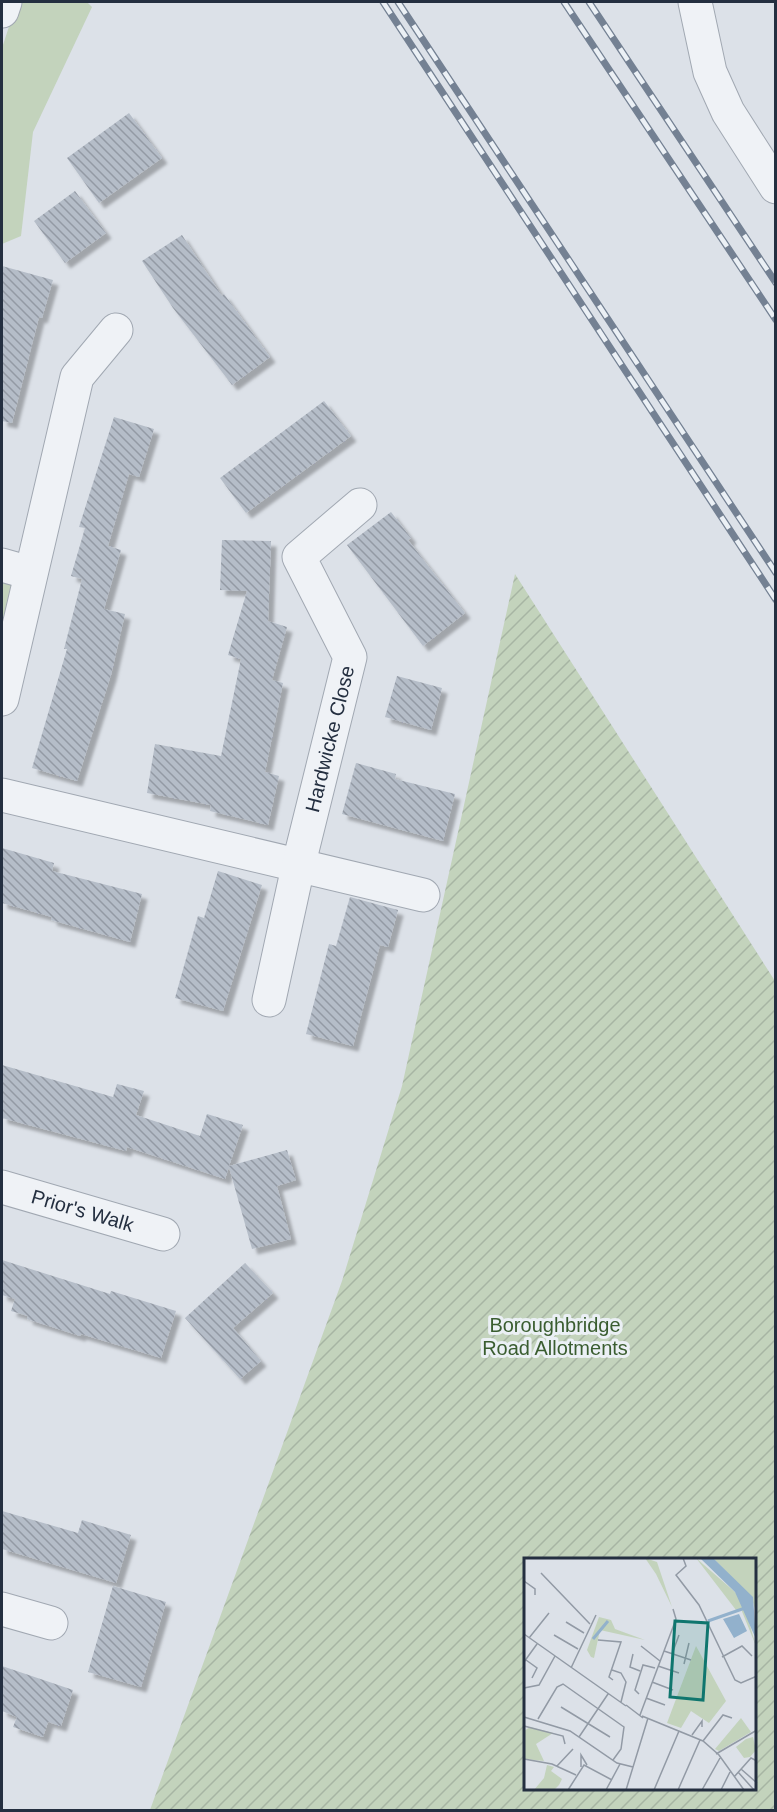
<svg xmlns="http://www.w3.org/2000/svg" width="777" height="1812" font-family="Helvetica,sans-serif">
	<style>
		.grass { fill: #c3d3bc }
		.garden { fill: url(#garden-furrows); fill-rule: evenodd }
		.building { fill: url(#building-back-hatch); filter: url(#shadow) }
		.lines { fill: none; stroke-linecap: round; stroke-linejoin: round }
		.minor-casing { stroke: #a1a8b2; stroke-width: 35 }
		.minor { stroke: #eff2f6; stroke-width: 33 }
		.rail-casing { stroke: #748193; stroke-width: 7 }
		.rail { stroke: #ebf0f5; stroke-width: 4.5; stroke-dasharray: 14; stroke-linecap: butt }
		.labels { text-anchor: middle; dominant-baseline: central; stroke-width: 6; stroke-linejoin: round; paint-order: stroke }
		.street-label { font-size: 20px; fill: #242f40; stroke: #ebf0f5 }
		.park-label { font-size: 20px; fill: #3a5d30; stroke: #ebf0f5 }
		.inset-river { fill: none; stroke: #92b1cc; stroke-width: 3 }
		.inset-road { fill: none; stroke: #929aa5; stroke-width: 1.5 }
		.view { fill: #0f766e; fill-opacity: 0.15; stroke: #0f766e; stroke-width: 3 }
		.inset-edge { fill: none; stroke: #242f40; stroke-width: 3 }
	</style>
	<defs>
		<pattern id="garden-furrows" width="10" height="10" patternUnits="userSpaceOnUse" patternTransform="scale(1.5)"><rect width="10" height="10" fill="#c3d3bc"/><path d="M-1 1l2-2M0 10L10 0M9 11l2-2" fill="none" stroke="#a7b5a3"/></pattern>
		<pattern id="building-back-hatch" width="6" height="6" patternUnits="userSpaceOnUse" patternTransform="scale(1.5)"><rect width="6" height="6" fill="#b5bdc8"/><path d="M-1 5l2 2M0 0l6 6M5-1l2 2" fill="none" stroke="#939aa4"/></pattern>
		<filter id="shadow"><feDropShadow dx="5.5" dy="5.5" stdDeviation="1.5" flood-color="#0004"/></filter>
	</defs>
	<rect width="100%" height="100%" fill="#dce1e8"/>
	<path class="grass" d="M17,2h70l5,5 -59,125 -12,104 -19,8v-196z
		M2,576l17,5 -17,72z"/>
	<path class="garden" d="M515,574l260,407v829h-625l192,-529 60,-195zM525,1560h229v230h-229z"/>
	<path class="building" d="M129,113l33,45 -63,45 -32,-45z
		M75,191l31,42 -41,30 -31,-42z
		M182,235l40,61 2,-2 46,63 -38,28 -59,-77 -31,-47z
		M2,266l51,14 -11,38 -3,-1 -27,106 -10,-2z
		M324,401l27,35 -105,77 -26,-35z
		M114,417l40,12 -15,48 -10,-3 -21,72 13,4 -17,59 21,5 -14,61 -34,106 -45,-13 35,-119h-3l18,-70 -11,-3 14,-48 -6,-1z
		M391,512l20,26 -3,2 57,73 -42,33 -76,-101z
		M222,540l49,1 -3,80 19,6 -15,53 11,3 -18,89 14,4 -11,49 -58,-14 1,-6 -64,-12 8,-49 66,12 20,-97 -13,-4 19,-64 -27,-1z
		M397,676l45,12 -11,42 -46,-13z
		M356,763l40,11 -1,5 60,15 -12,47 -101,-27z
		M2,848l52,15 -2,8 90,23 -12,48 -79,-22 1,-3 -50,-14z
		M218,871l44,14 -39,126 -48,-13 23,-82 6,2z
		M350,897l48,13 -10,37 -8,-2 -27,101 -47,-12 23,-90 7,2z
		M2,1065l111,32 4,-13 27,7 -8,24 64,21 7,-22 36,11 -14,41 58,-16 9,30 -19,6 14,53 -39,10 -23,-82 -4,12 -98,-32 -1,4 -124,-33z
		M2,1260l108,34 1,-3 65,20 -15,47 -80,-24 -1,2 -53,-17 1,-3 -17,-5 4,-12 -13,-4z
		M245,1263l28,30 -40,35 28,33 -21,18 -55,-61z
		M2,1511l76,22 4,-13 49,15 -15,48 -114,-34z
		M113,1586l53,16 -25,85 -53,-15z
		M2,1666l71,24 -12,36 -13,-4 -5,15 -30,-10 4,-10 -15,-6z"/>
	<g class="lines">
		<defs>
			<g id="minor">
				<path d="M695,2l15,70 18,40 48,75"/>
				<path d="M2,11l3,-9"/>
				<path d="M2,565l28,8"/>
				<path d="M2,699l75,-322 39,-47"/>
				<path d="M2,795l421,100"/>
				<path id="s1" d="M269,1000l29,-133 52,-210 -51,-100 61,-52"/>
				<path id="s2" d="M2,1187l161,47"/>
				<path d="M2,1609l49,14"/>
			</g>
		</defs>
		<use href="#minor" class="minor-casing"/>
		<use href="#minor" class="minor"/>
		<defs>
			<path id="rail" d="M383,2l393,598
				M398,2l378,571
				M564,2l212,318
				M589,2l187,281"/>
		</defs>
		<use href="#rail" class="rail-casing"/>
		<use href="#rail" class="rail"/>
	</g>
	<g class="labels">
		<g class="street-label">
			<text stroke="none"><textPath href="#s1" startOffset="268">Hardwicke Close</textPath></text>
			<text stroke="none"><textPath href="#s2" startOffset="84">Prior's Walk</textPath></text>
		</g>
		<g class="park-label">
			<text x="555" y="1325">Boroughbridge<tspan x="555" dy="23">Road Allotments</tspan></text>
		</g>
	</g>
	<g transform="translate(524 1558)">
		<rect width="232" height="232" fill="#dce1e8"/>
		<path d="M172,0l39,34 9,13 12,41 -15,-37 -5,1zM6,169l23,6 -17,11 8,17 -20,-2v-28zM229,179l3,13 -6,7 -6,1 -8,-11 -14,11 24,-19z" fill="#c3d3bc"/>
		<path d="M121,0l12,4 15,45 -16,-33zM75,59l12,3 4,9 30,11 -45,-10 -6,28 -3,-1 -4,-7z" fill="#c3d3bc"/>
		<path d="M189,0h43v53l-5,-14zM217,160l10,14 -32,19 -4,-2z" fill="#c3d3bc"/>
		<path d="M172,88l30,55 -17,22 -18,-12 -10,17 -14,-5zM23,207l7,2 -3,4 11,8 -3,6 -5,5h-20l10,-12z" fill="#c3d3bc"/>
		<path d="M176,0h13l40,39 3,42 -21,-47zM215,56l8,17 -13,7 -11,-19z" fill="#92b1cc"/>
		<path class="inset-river" d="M184,63l37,-13M69,81l15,-18"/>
		<path class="inset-road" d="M159,0l3,8 -10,9 23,30 36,75 6,3 16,-7M17,15l49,51M0,23l11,8v6M42,64l18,11M0,76l102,72M30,77l24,14M5,80l20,-25M74,82l23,2 -12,35 4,3M117,88l19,15M140,93l27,9M109,96l-3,13 10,4M148,96l7,-19M198,99l20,-11 10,10M2,102l11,8 -5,10M0,104l13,-18M160,106l5,-21M134,108l21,7M47,110l25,-53M88,112l9,3 5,9 -5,20M128,124l21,8M0,130l15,-3 16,-29M115,136l-4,-4 8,-25 12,3M122,140l19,7M102,147l17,13M37,149l49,30M116,157l36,-96 -3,-10M118,158l61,25 16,14 25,35M0,159l46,14 47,32 16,4M14,161l19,-32 6,-3 61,43 -3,22 -8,11M0,168l39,10 2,8M168,177l10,-14v6M55,179l29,-43M179,183l20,-26 9,3M192,196l41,-24M0,201l28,5 24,11M33,208l16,-17M57,209v-12l6,10M217,211l16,14M214,214l16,18M210,219l17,-19 6,3M44,232l16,-25 28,15M82,232l14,-26M102,232l22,-72M130,232l25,-59M154,232l22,-50M178,232l18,-32M197,232l9,-18"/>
		<path class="view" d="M151,63l33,2 -5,77 -33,-3z"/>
		<rect width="232" height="232" class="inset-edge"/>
	</g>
	<rect width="777" height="1812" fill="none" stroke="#242f40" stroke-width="6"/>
</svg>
